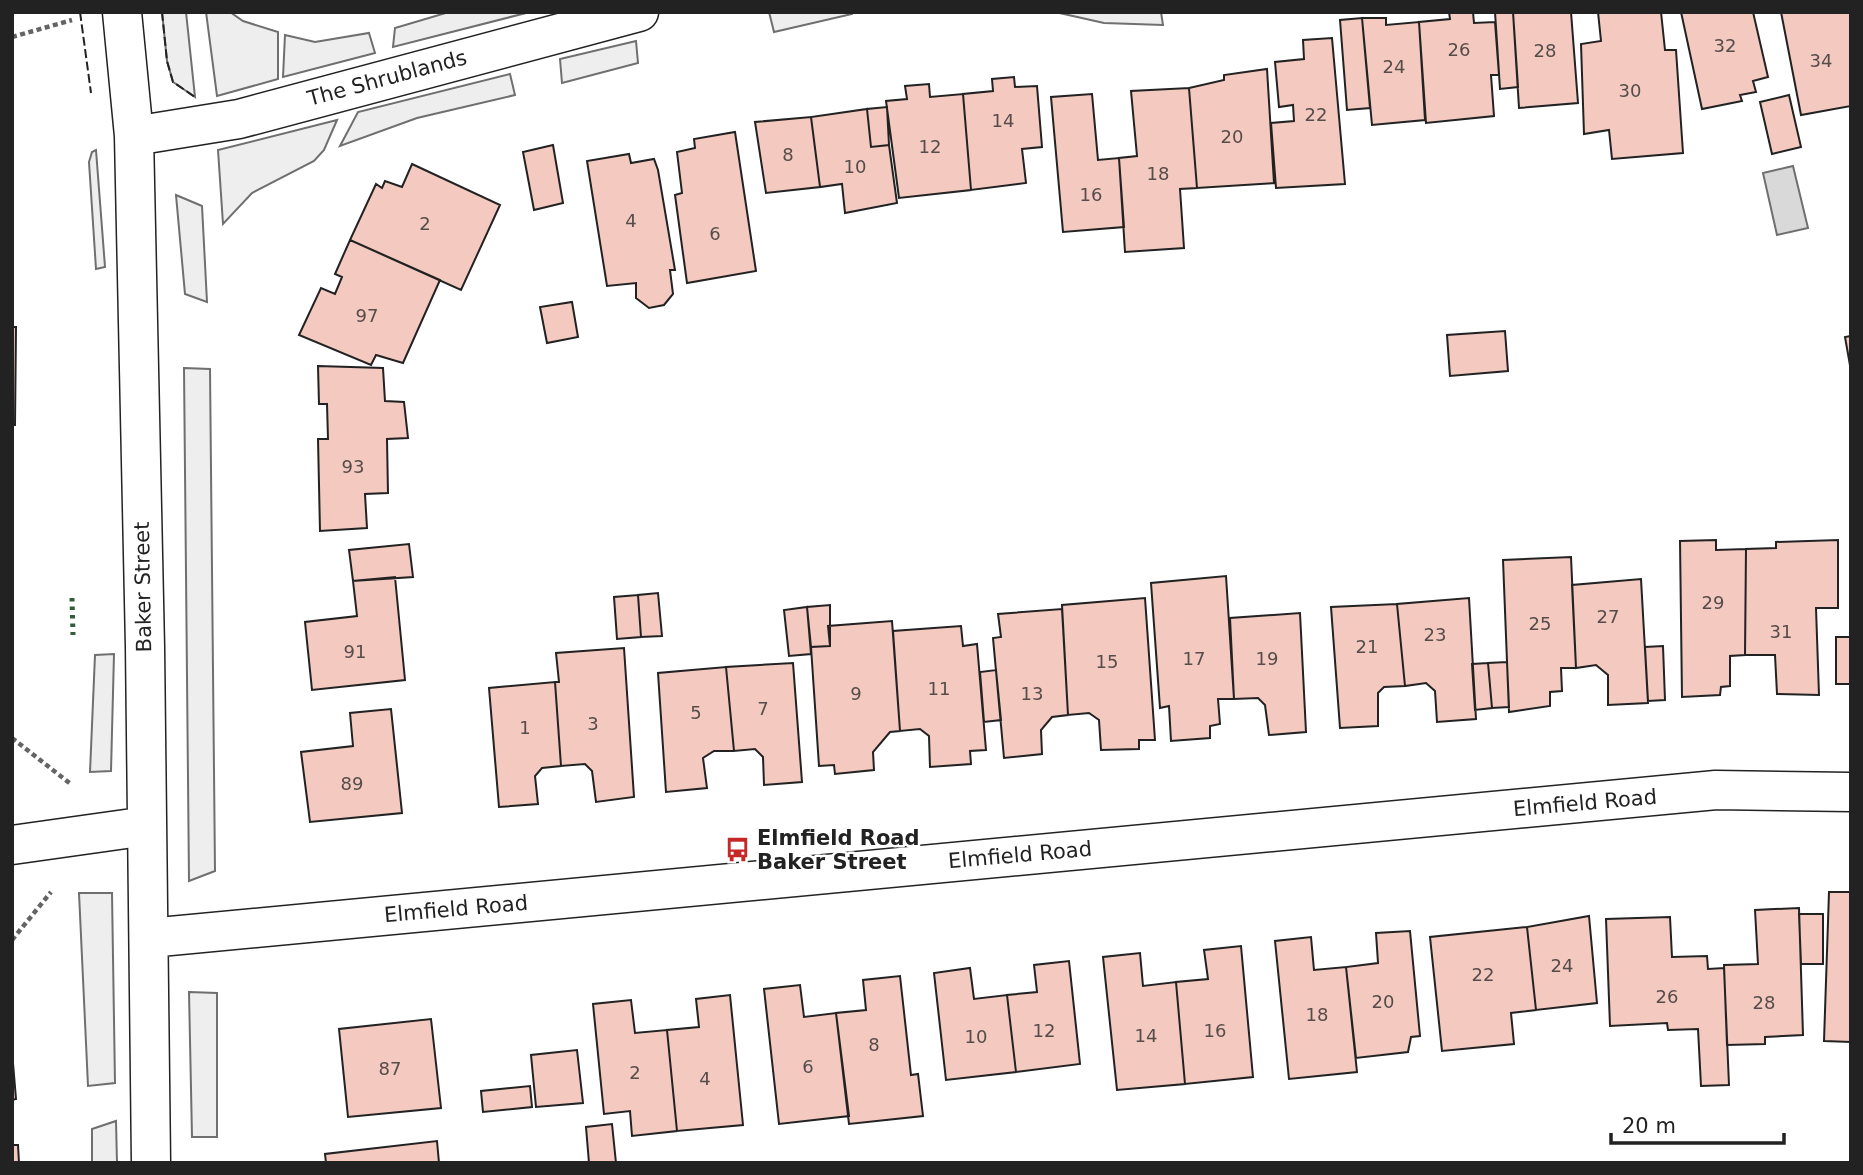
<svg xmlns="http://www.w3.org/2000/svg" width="1863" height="1175" font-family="'DejaVu Sans',sans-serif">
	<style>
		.green { fill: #eee; stroke: #6f6f6f; stroke-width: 2 }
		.water { fill: #d9d9d9; stroke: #6f6f6f; stroke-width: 2 }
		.building { fill: #f3c9c0; stroke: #222; stroke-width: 2 }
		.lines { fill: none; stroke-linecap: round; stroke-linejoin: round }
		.minor-casing { stroke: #222; stroke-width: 41 }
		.path { stroke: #646464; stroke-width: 4.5; stroke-dasharray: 5 3.5; stroke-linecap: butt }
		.minor { stroke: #fff; stroke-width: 38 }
		.hedge { stroke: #2f5e38; stroke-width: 5; stroke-dasharray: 3.5 5; stroke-linecap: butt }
		.fence { stroke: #222; stroke-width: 2; stroke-dasharray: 9 3.5; stroke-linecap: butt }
		.labels { text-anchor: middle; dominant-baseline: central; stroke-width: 5; stroke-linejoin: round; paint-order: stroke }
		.number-label { font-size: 18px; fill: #564c4a }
		.street-label { font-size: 21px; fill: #222; stroke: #fff }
		.poi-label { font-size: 21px; font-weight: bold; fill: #222; stroke: #fff; text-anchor: start }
	</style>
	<rect width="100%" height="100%" fill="#fff"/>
	<path class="green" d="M162,12h24l9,85 -22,-15 -6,-21z
		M206,12h24l13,9 35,11v47l-61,17z
		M449,12h81l-137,35 2,-19z
		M769,12h83v2l-78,18z
		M1055,12h106l2,13 -59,-2z
		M369,33l6,20 -92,24 2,-42 30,7z
		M636,41l2,22 -76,20 -2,-24z
		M510,74l5,21 -98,23 -77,28 18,-34z
		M337,120l-13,30 -10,11 -62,32 -29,31 -5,-74z
		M96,150l9,117 -9,2 -7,-107 3,-10z
		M176,195l26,11 5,96 -22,-8z
		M184,368l26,1 5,502 -26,10z
		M114,654l-3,117 -21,1 5,-117z
		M79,893h33l3,190 -27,3z
		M189,992l28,1v144h-25z
		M116,1121l1,42h-25v-34z"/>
	<path class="water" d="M1793,166l15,62 -31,7 -14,-62z"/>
	<path class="building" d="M1449,12h24l1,11 21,-1 4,53h-8l3,41 -68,7 -7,-101 31,-3z
		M1495,12h18l5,75 -18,2z
		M1513,12h58l7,91 -59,5z
		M1598,12h63l4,38h11l7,103 -71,6 -3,-29 -25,4 -3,-90 20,-3z
		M1681,12h72l15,65 -15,4 3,11 -16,3 2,6 -40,8z
		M1781,12h69l1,94 -50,9z
		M1362,18h24v7l33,-3 6,98 -53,5z
		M1362,18l8,90 -23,2 -7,-90z
		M1332,38l13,146 -69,4 -5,-65 23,-2 -1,-16 -14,2 -4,-45 29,-3 -1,-19z
		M1267,69l7,114 -77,5 -8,-100 35,-8v-5z
		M1014,77l1,10 22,-1 5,61 -20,2 4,34 -55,7 -8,-96 30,-3 -1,-12z
		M929,84l1,13 33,-3 8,96 -72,8 -13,-97 21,-2 -2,-13z
		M1189,88l8,100 -17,1 4,59 -59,4 -6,-94 18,-2 -6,-65z
		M1092,94l6,66 21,-2 5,69 -61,5 -12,-135z
		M1789,95l12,52 -29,7 -12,-52z
		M887,107l2,38 -18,2 -4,-38z
		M867,109l4,38 18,-2 8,58 -52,10 -3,-29 -22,3 -9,-70z
		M811,117l9,70 -54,6 -11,-71z
		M735,132l21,139 -69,12 -12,-88 7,-2 -5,-41 18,-4 -1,-9z
		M553,145l10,58 -29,7 -11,-58z
		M629,154l2,9 23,-4 4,11 17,100h-5l3,24 -9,11 -15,3 -13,-10v-15l-29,3 -20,-125z
		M412,164l88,41 -39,85 -111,-50 26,-56 6,4 3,-7 17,6z
		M350,240l90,40 -37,83 -27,-8 -5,10 -72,-30 22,-47 14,6 7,-17 -7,-3z
		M572,302l6,35 -31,6 -7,-36z
		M12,327h4l-1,98h-3z
		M1505,331l3,40 -58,5 -3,-41z
		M1851,336v35l-6,-34z
		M318,366l65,2 2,33 19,1 4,36 -21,1 1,54 -23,1 2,34 -47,3 -2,-92h10l-1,-35h-8z
		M1716,540v10l30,-1 -1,106 -15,1v30l-9,1 -1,8 -38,2 -2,-156z
		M1838,540v68h-22l3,87 -42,-1 -2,-39h-30l1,-106 30,-1v-6z
		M409,544l4,33 -60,4 -4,-31z
		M1571,557l5,111h-15l1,23 -12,1v14l-41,6 -6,-152z
		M1226,576l8,123h-16l2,25 -10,2v12l-39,3 -2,-35 -9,2 -9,-125z
		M395,577l10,103 -93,10 -7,-68 52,-6 -4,-35z
		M1641,579l7,124 -40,2v-30l-12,-10 -20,3 -4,-83z
		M658,593l4,43 -21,1 -3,-42z
		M638,595l3,42 -24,2 -3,-42z
		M1145,598l10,142h-16v9l-38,1 -2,-30 -10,-7 -21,2 -6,-110z
		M1469,598l7,121 -39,3 -2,-31 -9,-8 -21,3 -8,-82z
		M1397,604l8,82 -21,1 -6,6v33l-38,2 -9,-121z
		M830,605v41l-19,1 -4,-40z
		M807,607l4,47 -22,2 -5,-46z
		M1062,609l6,106 -16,2 -11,13 1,24 -38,4 -11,-120 8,-1 -3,-23z
		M1300,613l6,119 -37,3 -4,-30 -7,-7 -24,1 -4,-81z
		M892,621l8,110 -10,1 -17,20 1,18 -39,4 -1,-9 -15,1 -8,-119 19,-1 -2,-20z
		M961,626l2,20 14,-2 9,106 -16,1 1,13 -41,3 -1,-31 -9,-7 -20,2 -7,-100z
		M1836,637h15v47h-15z
		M1663,646l2,54 -17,1 -3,-54z
		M624,648l10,149 -38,5 -4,-31 -7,-7 -24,2 -6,-84h4l-3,-29z
		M1507,662l2,45 -17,1 -4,-45z
		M793,663l9,119 -38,3 -1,-28 -8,-8 -21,2 -8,-84z
		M1488,663l4,45 -17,2 -3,-46z
		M726,667l8,84h-20l-11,7 4,30 -41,4 -8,-119z
		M996,670l5,50 -17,2 -4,-50z
		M555,682l6,84 -19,2 -7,8 3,28 -39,3 -10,-119z
		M391,709l11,104 -92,9 -9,-70 52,-6 -3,-33z
		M1829,892h22v150l-27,-1z
		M1799,908l4,127 -38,2v7l-38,1 -3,-80 34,-1 -3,-54z
		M1799,914h24v50h-22z
		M1589,916l8,87 -61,7 -9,-83z
		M1670,917l2,40 35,-1 1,13 16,-1 5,117 -28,1 -3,-57 -30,1 -1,-7 -57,3 -4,-107z
		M1527,927l9,83 -25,3 3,31 -72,7 -12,-114z
		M1410,931l10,105 -9,1 -3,15 -52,6 -10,-91 32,-4 -2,-30z
		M1311,937l3,33 32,-3 11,105 -68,7 -14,-138z
		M1241,946l12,131 -68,7 -9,-102 32,-3 -4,-29z
		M1140,953l3,33 33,-4 9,102 -68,6 -14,-133z
		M1069,961l11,103 -64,8 -9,-77 30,-3 -3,-27z
		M970,968l4,31 33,-4 9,77 -70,8 -12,-107z
		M900,976l11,99 7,-1 5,42 -74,8 -13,-111 30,-3 -3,-30z
		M800,985l4,32 32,-4 13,103 -70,8 -15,-135z
		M730,995l13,130 -66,6 -10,-101 32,-3 -3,-28z
		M631,1000l4,33 32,-3 10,101 -45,5 -2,-25 -26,3 -11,-110z
		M431,1019l10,89 -93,9 -9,-88z
		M577,1050l6,53 -47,4 -5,-52z
		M12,1051l4,48 -4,1z
		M530,1086l2,21 -49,5 -2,-21z
		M612,1124l4,39h-27l-3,-36z
		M437,1141l2,22h-113l-1,-9z
		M12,1145h6l1,18h-7z"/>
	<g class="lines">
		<defs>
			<path id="minor" d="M122,12l12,124 11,511 6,516
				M134,136l105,-17 400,-107
				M12,845l135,-19
				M149,938l1567,-148 135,2"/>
		</defs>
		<use href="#minor" class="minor-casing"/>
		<path class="path" d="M12,37l60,-17
			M12,738l60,47
			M12,940l39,-48"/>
		<use href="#minor" class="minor"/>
		<path class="hedge" d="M72,598l1,37"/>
		<path class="fence" d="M80,12l11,81
			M162,12l5,49 6,21 22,15"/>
	</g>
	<defs>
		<symbol id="bus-bare" viewBox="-9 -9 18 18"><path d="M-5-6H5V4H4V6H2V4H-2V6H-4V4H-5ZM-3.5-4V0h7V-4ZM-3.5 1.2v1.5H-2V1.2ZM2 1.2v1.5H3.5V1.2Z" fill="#c62828" stroke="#fff" stroke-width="2.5" paint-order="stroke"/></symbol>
	</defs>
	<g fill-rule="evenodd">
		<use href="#bus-bare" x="720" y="832" width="35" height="35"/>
	</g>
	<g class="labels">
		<g class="number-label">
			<text x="1725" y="45">32</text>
			<text x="1459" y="49">26</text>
			<text x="1545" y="50">28</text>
			<text x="1821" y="60">34</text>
			<text x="1394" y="66">24</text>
			<text x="1630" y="90">30</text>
			<text x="1316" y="114">22</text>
			<text x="1003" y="120">14</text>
			<text x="1232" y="136">20</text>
			<text x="930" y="146">12</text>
			<text x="788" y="154">8</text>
			<text x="855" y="166">10</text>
			<text x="1158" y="173">18</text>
			<text x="1091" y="194">16</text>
			<text x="631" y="220">4</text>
			<text x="425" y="223">2</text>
			<text x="715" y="233">6</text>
			<text x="367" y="315">97</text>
			<text x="353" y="466">93</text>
			<text x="1713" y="602">29</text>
			<text x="1608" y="616">27</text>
			<text x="1540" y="623">25</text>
			<text x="1781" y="631">31</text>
			<text x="1435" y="634">23</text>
			<text x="1367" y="646">21</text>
			<text x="355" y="651">91</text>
			<text x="1194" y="658">17</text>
			<text x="1267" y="658">19</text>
			<text x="1107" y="661">15</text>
			<text x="939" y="688">11</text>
			<text x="856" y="693">9</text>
			<text x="1032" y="693">13</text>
			<text x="763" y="708">7</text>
			<text x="696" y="712">5</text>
			<text x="593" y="723">3</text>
			<text x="525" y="727">1</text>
			<text x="352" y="783">89</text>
			<text x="1562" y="965">24</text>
			<text x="1483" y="974">22</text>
			<text x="1667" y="996">26</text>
			<text x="1383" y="1001">20</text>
			<text x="1764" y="1002">28</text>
			<text x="1317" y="1014">18</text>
			<text x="1044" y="1030">12</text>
			<text x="1215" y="1030">16</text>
			<text x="1146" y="1035">14</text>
			<text x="976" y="1036">10</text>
			<text x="874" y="1044">8</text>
			<text x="808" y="1066">6</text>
			<text x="390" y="1068">87</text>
			<text x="635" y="1072">2</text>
			<text x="705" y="1078">4</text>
		</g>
		<g class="street-label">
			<text transform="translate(387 78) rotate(-15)">The Shrublands</text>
			<text transform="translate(143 587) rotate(-91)">Baker Street</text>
			<text transform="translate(1585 803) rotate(-5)">Elmfield Road</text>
			<text transform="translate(1020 855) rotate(-5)">Elmfield Road</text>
			<text transform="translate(456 909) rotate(-5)">Elmfield Road</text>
		</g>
		<g class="poi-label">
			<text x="757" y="838">Elmfield Road<tspan x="757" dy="24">Baker Street</tspan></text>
		</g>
	</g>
	<rect width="1863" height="1175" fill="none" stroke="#222222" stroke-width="28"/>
	<path d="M1611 1133v10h173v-10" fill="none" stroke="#222222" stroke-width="3.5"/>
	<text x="1622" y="1133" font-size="21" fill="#222222" stroke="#ffffff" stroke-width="5" paint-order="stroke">20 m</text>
</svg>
